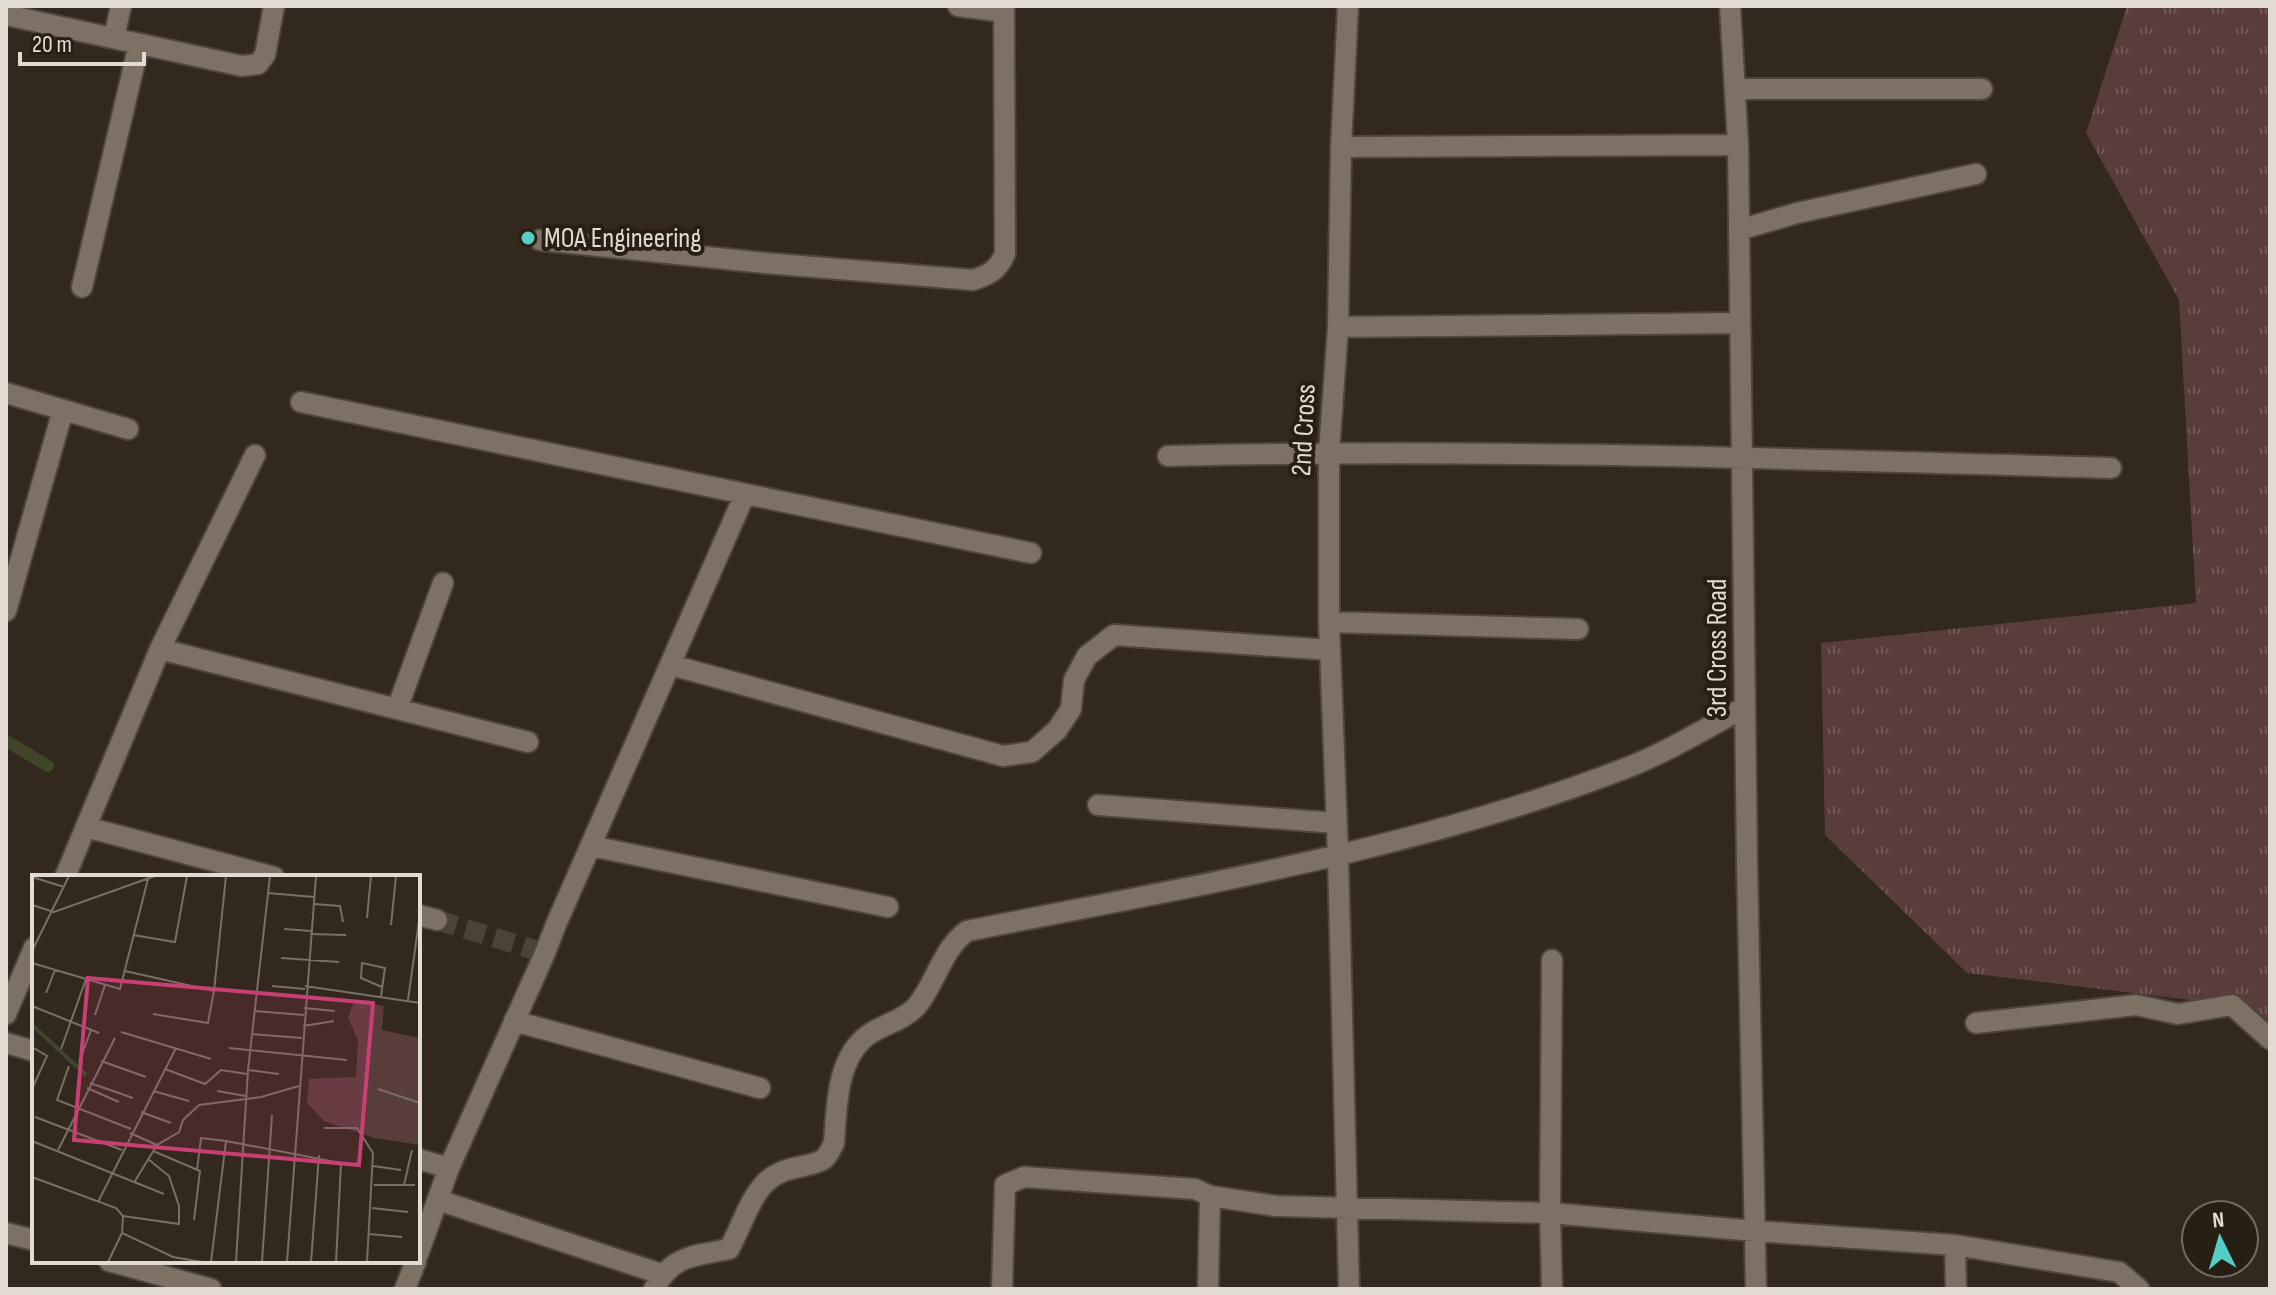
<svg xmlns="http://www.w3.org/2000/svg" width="2276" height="1295" font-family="'Sofia Sans Condensed',sans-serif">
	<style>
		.grass { fill: url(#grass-tufts) }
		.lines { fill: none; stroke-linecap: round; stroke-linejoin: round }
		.stream { stroke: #40462a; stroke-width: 12 }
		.street-tunnel { stroke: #4c4338; stroke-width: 20; stroke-dasharray: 20 10; stroke-linecap: butt }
		.street-casing { stroke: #4e463c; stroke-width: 24 }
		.street { stroke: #7c7164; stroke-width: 20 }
		.poi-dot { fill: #55cec6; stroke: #281f14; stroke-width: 3 }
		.labels { text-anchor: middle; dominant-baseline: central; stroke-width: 8; stroke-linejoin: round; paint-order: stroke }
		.poi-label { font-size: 28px; fill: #e1dbd3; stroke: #281f14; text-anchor: start }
		.street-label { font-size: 28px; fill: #e1dbd3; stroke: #281f14 }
		.inset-river { fill: none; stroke: #40462a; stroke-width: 4 }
		.inset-road { fill: none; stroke: #787066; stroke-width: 2 }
		.view { fill: #c83f73; fill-opacity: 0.15; stroke: #c83f73; stroke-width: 4 }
		.inset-edge { fill: none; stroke: #e1dbd3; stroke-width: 4 }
	</style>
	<defs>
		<pattern id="grass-tufts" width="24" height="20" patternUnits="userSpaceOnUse" patternTransform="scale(2)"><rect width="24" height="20" fill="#593d3b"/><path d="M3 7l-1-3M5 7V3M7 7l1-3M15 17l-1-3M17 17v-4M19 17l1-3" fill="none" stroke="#715856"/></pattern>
	</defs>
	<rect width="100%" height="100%" fill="#32281d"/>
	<path class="grass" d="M2127,6h143v1015l-38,-16 -265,-32 -142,-138 -4,-192 375,-40 -17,-303 -93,-167z"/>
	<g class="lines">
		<path class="stream" d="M6,741l42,25"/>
		<path class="street-tunnel" d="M437,920l108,33"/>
		<defs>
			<path id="street" d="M958,6l46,6v-6
				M1348,6l-7,141 -3,180 -9,125v170l9,234 11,433
				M1730,6l8,139 9,719 9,425
				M6,15l236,51 16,-2 7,-9 9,-49
				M114,38l7,-32
				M1736,89h246
				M1341,147l397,-2
				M1739,230l58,-17 179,-39
				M540,240l225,23 208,17c16,-5 25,-10 32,-26l-1,-242
				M82,287l57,-243
				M1338,327l402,-4
				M6,393l122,36
				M301,402l730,151
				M1168,456c314,-8 628,3 943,12
				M6,611l57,-201
				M1329,622l249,7
				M160,649l368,93
				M671,665l332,91 29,-4 25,-22 14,-21 3,-29 13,-24 27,-21 216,15
				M397,709l46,-126
				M1098,805l238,18
				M86,827l188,50
				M591,846l297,61
				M65,877l95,-228 95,-194
				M418,915l19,5
				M1552,960l-2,253 2,76
				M6,1014l28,-66
				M514,1021l246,67
				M1976,1023l160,-18 42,9 54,-9 38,34
				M6,1043l28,8
				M418,1159l31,9
				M438,1200l223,74
				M6,1233l28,7
				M1955,1245l1,44
				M418,1254l31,-86 96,-215 12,-31 188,-428
				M109,1261l102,28
				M405,1289l11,-28
				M654,1289c18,-34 40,-33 75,-40 12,-21 20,-50 37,-67 19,-18 43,-13 58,-23 5,-4 7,-11 10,-16 3,-37 2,-84 34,-108 16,-11 34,-14 48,-28 20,-23 25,-57 51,-76 220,-44 443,-80 654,-161 43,-16 84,-41 124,-63
				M1002,1289l3,-104 19,-8 171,12 15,7
				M1208,1289l2,-93 66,10 274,7 205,18 200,14 164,27 20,17"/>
		</defs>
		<use href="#street" class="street-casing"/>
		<use href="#street" class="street"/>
	</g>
	<circle class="poi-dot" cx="528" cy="238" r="8"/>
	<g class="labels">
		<g class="poi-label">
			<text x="544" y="238">MOA Engineering</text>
		</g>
		<g class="street-label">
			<text transform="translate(1304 430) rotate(-87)">2nd Cross</text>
			<text transform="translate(1717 648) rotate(-90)">3rd Cross Road</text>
		</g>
	</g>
	<g transform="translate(32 875)">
		<rect width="388" height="388" fill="#32281d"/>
		<path d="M323,125l29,6 -2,24 38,8v107l-46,-7 -50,-17 -17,-18 2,-24 47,-2 2,-37 -10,-22z" fill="#593d3b"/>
		<path class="inset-river" d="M0,150l54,50"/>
		<path class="inset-road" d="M0,2l32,10M236,18l46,4M282,29l26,2 3,16M0,30l22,7 101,-36M335,43l4,-42M359,50l5,-49M252,54l27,2M278,59l36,1M101,60l42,7 12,-66M0,76l37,-75M249,83l58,4M0,88l88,26 28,-110M93,96l89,20 12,-115M240,111l33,3M273,111l115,17M14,118l9,-23M349,121l4,-28 -23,-5 -1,15 21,9M376,125l12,-86M0,131l67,27M272,133l31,3M222,136l50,4M121,139l55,9 6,-32M63,140l10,-30M271,151l31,-5M89,157l90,27M220,159l50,4M0,172l15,9 -15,33M197,173l118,12M29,174l25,-70M69,186l45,16M47,187l12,-32M37,191l-12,34 74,29M133,194l40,15 16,-14 26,4M216,195l31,4M58,208l43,15M55,213l32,14M346,214l42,14M121,216l36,10M185,216l29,5M109,237l30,11M3,242l87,33M292,253h33l16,25 -6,109M98,258l27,12M0,266l132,53M26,275l57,-112M380,275l-8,35h11M121,276l47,20 -6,49M341,291l28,4M165,295l4,-32 25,3M0,302l84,31 7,8 -1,17 51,24 29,5M103,306l22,-36 22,-13 4,-12 16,-15 62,-8 38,-11M342,310h30M66,327l78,-154M340,333l36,4M91,341l56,8v-18l-10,-30 -21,-17M337,359l33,3M76,387l14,-29M179,387l15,-121 115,22 -5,99M204,387l12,-192 22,-194M230,387l10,-147M255,387l29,-386M279,387l8,-107"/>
		<path class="view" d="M56,103l285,25 -14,162 -285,-25z"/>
		<rect width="388" height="388" class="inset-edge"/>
	</g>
	<rect width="2276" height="1295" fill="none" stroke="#e1dbd3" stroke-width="16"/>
	<g transform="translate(2220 1239) rotate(355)"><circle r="38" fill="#281f14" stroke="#726a60" stroke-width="2"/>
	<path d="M0-6L14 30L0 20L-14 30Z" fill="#55cec6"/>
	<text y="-12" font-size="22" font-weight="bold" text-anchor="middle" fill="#e1dbd3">N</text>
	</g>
	<path d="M20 52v12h124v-12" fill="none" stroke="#e1dbd3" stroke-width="4"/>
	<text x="32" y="52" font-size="24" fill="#e1dbd3" stroke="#281f14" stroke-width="6" paint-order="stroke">20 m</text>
</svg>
